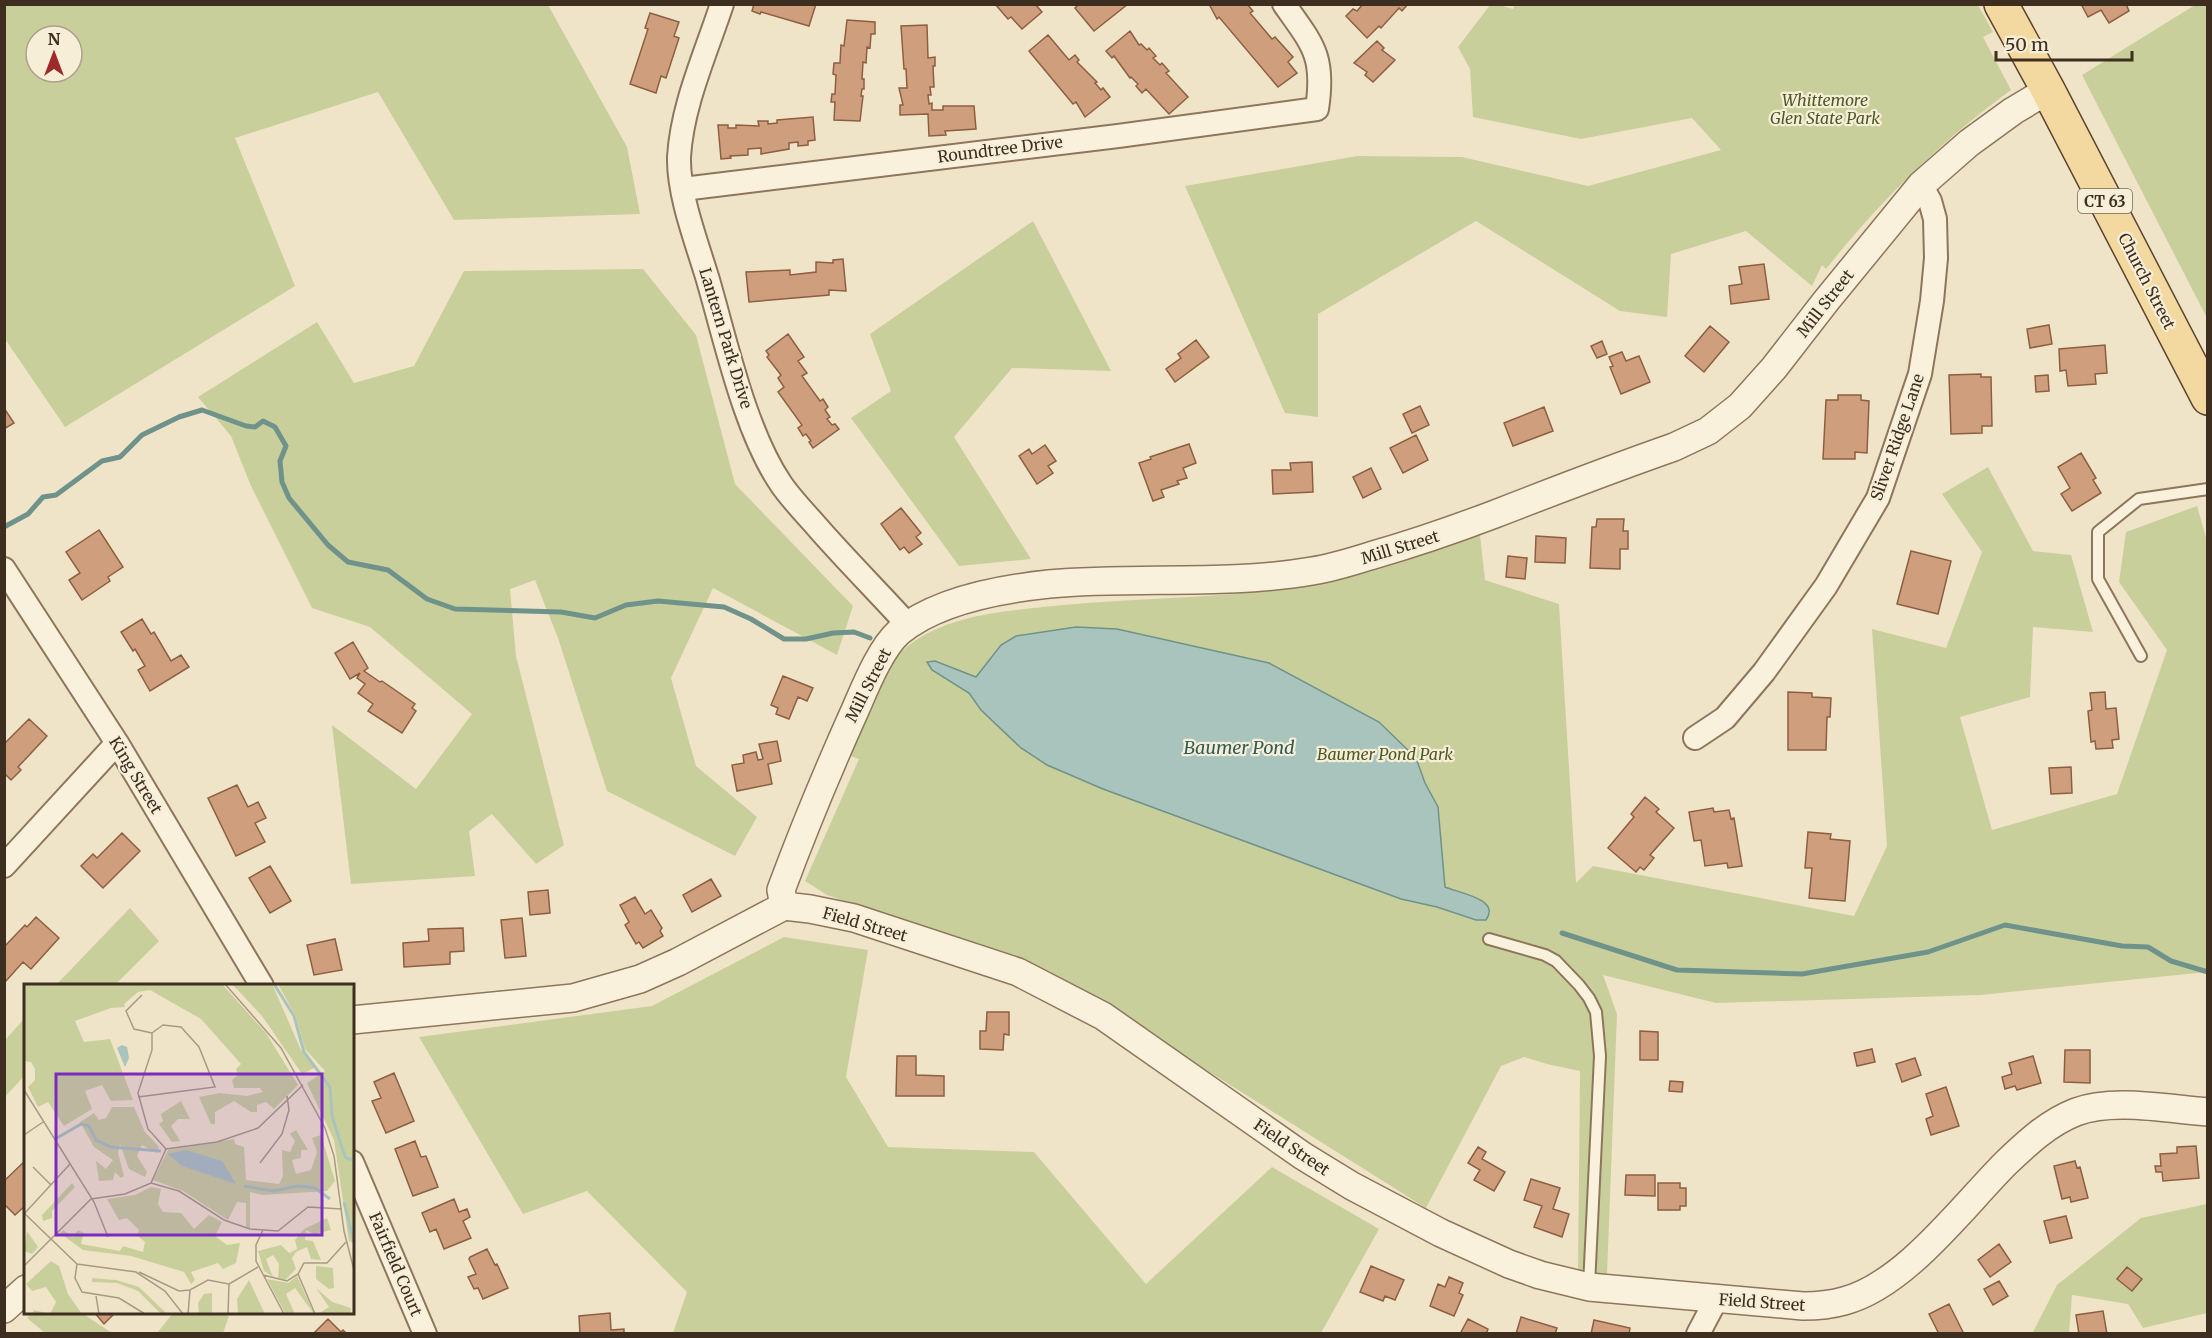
<svg xmlns="http://www.w3.org/2000/svg" width="2212" height="1338" font-family="Merriweather,serif">
	<style>
		.green { fill: #c9cf9b; fill-rule: evenodd }
		.water { fill: #a9c4bc; stroke: #6f938a; stroke-width: 1.5 }
		.lines { fill: none; stroke-linecap: round; stroke-linejoin: round }
		.stream { stroke: #6f938a; stroke-width: 5 }
		.building { fill: #cf9f7d; stroke: #8d5f41; stroke-width: 1.5 }
		.service-casing { stroke: #8d765c; stroke-width: 14 }
		.minor-casing { stroke: #8d765c; stroke-width: 26 }
		.tertiary-casing { stroke: #8d765c; stroke-width: 30 }
		.primary-casing { stroke: #5b4430; stroke-width: 36 }
		.service { stroke: #faf1dc; stroke-width: 10 }
		.minor { stroke: #faf1dc; stroke-width: 22 }
		.tertiary { stroke: #faf1dc; stroke-width: 27 }
		.primary { stroke: #f3d9a0; stroke-width: 33 }
		.labels { text-anchor: middle; dominant-baseline: central; stroke-width: 4.5; stroke-linejoin: round; paint-order: stroke }
		.shield { fill: #f7eed8; stroke: #756857; stroke-width: 1.5 }
		.shield-label { font-size: 15px; font-weight: bold; fill: #3d2e20 }
		.park-label { font-size: 16px; font-style: italic; fill: #4d5a26; stroke: #f7eed8 }
		.street-label { font-size: 16px; fill: #3d2e20; stroke: #f7eed8 }
		.water-label { font-size: 18px; font-style: italic; fill: #2f5d5a; stroke: #f7eed8 }
		.inset-river { fill: none; stroke: #a9c4bc; stroke-width: 3 }
		.inset-road { fill: none; stroke: #a89b85; stroke-width: 1.5 }
		.view { fill: #7b2cbf; fill-opacity: 0.15; stroke: #7b2cbf; stroke-width: 3 }
		.inset-edge { fill: none; stroke: #3d2e20; stroke-width: 3 }
	</style>
	<rect width="100%" height="100%" fill="#f0e4c8"/>
	<path class="green" d="M1515,4l463,1 15,27 -10,5 28,53c-71,52 -130,110 -185,179l-4,-4 -10,21 -66,-55 -75,23 -4,63 -47,-6 -144,-90 -158,93v103l-33,-4 -100,-227 172,-30 105,1 126,29 133,-36 -29,-32 -111,21 -108,-22 -3,-48 -12,-22 32,-42h9l14,4z
		M4,5h544l79,142 13,67 -186,6 -76,-128 -143,46 60,148 -230,141 -60,-88zM36,36h36v36h-36z
		M2195,5h13l-1,313 -125,-243z
		M1033,221l78,150 -99,-3 -58,69 77,122 -72,7 -108,-148 40,-27 -21,-57z
		M643,269l53,66 39,149 118,122 -16,49 -124,-67 -42,90 25,88 61,51 -22,39 -128,-65 -49,-153 -23,-58 -25,9 6,67 48,189 -28,19 -44,-50 -23,17 6,45 -124,8 -19,-159 84,64 56,-75 -102,-87 -58,-19 -61,-122 -20,-50 -33,-39 119,-75 37,61 60,-17 50,-95z
		M1988,467l45,84 38,4 22,77 -60,-5 -3,70 -70,20 32,113 125,-36 50,-144 -48,-68 7,-50 71,-26 10,35v431l-226,23 -265,8 -113,-28 14,39 -10,261h-29l2,-204 -33,-7 -23,-7 -23,9 -75,142 -377,-237 -222,-76 -22,-14 54,-122 -9,-3c13,-31 33,-92 59,-111 39,-29 88,-33 134,-38 63,-7 127,-8 190,-13 30,-3 61,-8 91,-12 53,-8 105,-30 156,-47l5,45 74,24 17,279 17,-17 261,50 33,-70 -15,-217 74,19 36,-96 -40,-58z
		M130,908l29,33 -44,44h-59z
		M784,937l84,13 -22,127 42,70 146,5 112,132 126,-117 107,62 -58,104h-648l14,-41 -100,-101 -64,23 -104,-177 233,-31z
		M25,1018v57l-20,22v-57z
		M2207,1204v109l-64,15 -15,-24 -56,-9 -3,38 -37,1 25,-49 84,-67z
		M32,1312l50,1 30,20h-67l-18,-15z
		M173,1313h47l9,3 -6,17h-66z"/>
	<path class="water" d="M1076,627l41,2 152,34 110,59 37,36 9,25 13,24 7,80c14,6 56,12 41,33h-10l-39,-13 -36,-8 -298,-110 -56,-24 -26,-17 -40,-38 -12,-17 -37,-23 -5,-8 8,-1 41,16 25,-32 15,-9z"/>
	<g class="lines">
		<path class="stream" d="M4,527l24,-13 15,-17 13,-2 46,-34 18,-4 22,-22 37,-18 23,-7 44,16 9,1 8,-6 12,6 11,19 -6,15 2,21 7,16 39,47 20,17 40,8 39,29 28,10 106,3 34,6 31,-13 32,-4 66,6 27,12 33,20h22l27,-6 21,-1 16,6
			M1562,933l115,37 125,4 126,-22 77,-27 117,21 26,1 23,14 37,11"/>
	</g>
	<path class="building" d="M754,4h62l-7,22 -48,-14 -1,2 -8,-3z
		M995,4h40l7,8 -20,17 -11,-12 -3,2z
		M1079,4h49l-34,27 -19,-23z
		M1209,4h38l6,7 -3,2 22,26 3,-2 18,20 -5,5 9,11 -19,14 -59,-70 -2,2z
		M1363,4h45l-6,7 -3,-3 -18,20 -2,-2 -12,12 -21,-22 7,-7 4,2z
		M2081,4h45l3,7 -20,12 -8,-13 -13,7z
		M650,13l29,9 -5,14 5,2 -13,40 -5,-2 -5,17 -26,-9 18,-55 -3,-1z
		M847,20l28,2v12h-4l-1,14 -3,-1 -1,16 -3,-1 -1,17h2v10h-2l-1,7h2l-3,25 -26,-1 1,-18h-4l1,-8h3l1,-19 -3,-1 1,-11h6l1,-18 3,1z
		M927,25l1,33 7,-1v9h-2l1,21h-4l1,8h-3l1,9 3,-1v7h11v-4h31l2,23 -31,2 1,4 -17,1 -1,-22 -28,1v-10h3l-4,-17h8l-1,-19h-2l-3,-43z
		M1130,31l9,14 2,-1 6,6 2,-2 7,8 -3,2 7,7 2,-2 7,8 -3,2 22,24 -19,17 -23,-25 -4,4 -6,-7 2,-2 -7,-7 -1,1 -16,-22 -2,2 -6,-7z
		M1048,35l21,25 6,-5 4,5 -2,2 20,20 -2,1 6,7 2,-2 7,9 -25,20 -9,-15 -3,2 -44,-53z
		M1377,41l7,7 -2,2 13,10 -22,22 -8,-7 2,-3 -13,-9z
		M813,117l2,23 -7,1v4l-10,1v-4l-9,1v6l-28,5v-6l-13,1v6l-18,1 1,2 -10,1 -3,-34h10v3h8v-3l23,1 -1,-5h10v3l9,-1v-3z
		M843,259l3,32 -17,-1v5l-80,7 -3,-30 44,-2v5l26,-3v-10l17,1v-3z
		M1764,264l5,35 -38,5 -2,-18 13,-2 -3,-17z
		M2049,325l3,19 -22,4 -3,-19z
		M1710,326l19,16 -25,30 -19,-16z
		M788,334l16,23 -6,4 9,12 -5,3 18,25 3,-2 5,8 -3,3 5,7 -3,2 5,6 3,-1 4,5 -26,19 -4,-6 2,-1 -5,-7 -3,2 -5,-8 4,-3 -24,-33 6,-5 -6,-9 3,-3 -14,-18 2,-2 -3,-4z
		M1196,340l13,17 -34,25 -9,-13 15,-11 -3,-4z
		M1602,341l5,13 -10,4 -6,-12z
		M2105,345l2,28 -12,1 1,10 -28,2 -2,-16 -6,1 -1,-22z
		M1622,352l4,9 13,-5 11,26 -29,12 -11,-27 3,-1 -4,-9z
		M1981,374v3h10l1,49h-10v7l-31,1 -2,-59z
		M2048,375l1,16 -13,1 -1,-16z
		M1838,395h23v5l8,1 -2,52 -12,-1v7h-32l3,-59h12z
		M1420,406l9,19 -17,8 -9,-19z
		M1544,407l9,24 -40,15 -9,-23z
		M4,408l10,15 -10,6z
		M1416,435l12,25 -25,13 -13,-25z
		M1189,444l7,19 -13,5 4,10 -10,3 2,3 -18,6 3,7 -11,4 -14,-38 12,-4 -1,-2z
		M1045,445l11,16 -8,5 5,7 -16,11 -18,-28 10,-7 3,5z
		M2081,453l15,25 -3,2 8,13 -29,18 -11,-17 9,-6 -12,-21z
		M1312,462l1,30 -40,2 -1,-24h19l-1,-7z
		M1371,468l10,21 -18,9 -10,-21z
		M901,508l20,25 -5,4 6,7 -13,9 -5,-6 -4,3 -19,-26z
		M1597,519h27l-1,12h5v18h-8v20l-30,-1 2,-41h4z
		M99,530l24,37 -15,10 2,4 -28,19 -13,-20 11,-7 -14,-21z
		M1536,536l30,2 -1,25 -30,-1z
		M1911,551l40,10 -13,53 -41,-10z
		M1508,556l19,2 -2,21 -19,-2z
		M142,619l9,15 3,-2 17,29 10,-6 8,12 -39,24 -12,-21 7,-4 -10,-17 -2,2 -12,-19z
		M353,642l15,26 -4,3 16,11 2,-1 33,23 -3,4 4,3 -14,22 -34,-22 5,-7 -15,-11 7,-9 -8,-6 3,-5 -10,6 -15,-26z
		M783,676l30,12 -6,13 -9,-4 -9,22 -13,-5 2,-6 -7,-3z
		M1788,692l24,1v4l19,1 -1,19h-3l-1,33h-38z
		M2105,692l1,17 10,-1 3,31 -7,1 1,8 -17,1 -1,-8 -4,1 -3,-31 4,-1 -2,-17z
		M29,719l18,17 -29,31 3,3 -10,10 -7,-7v-29z
		M777,741l4,20 -13,3 4,20 -35,7 -5,-26 12,-2 -1,-8 13,-3 2,8 5,-1 -4,-15z
		M2071,767l1,26 -21,1 -2,-26z
		M237,785l11,22 10,-5 8,16 -11,5 10,19 -29,14 -28,-58z
		M1645,797l14,12 -3,3 18,16 -24,27 4,3 -10,12 -4,-3 -4,5 -28,-24 26,-31 -3,-3z
		M1713,808l1,4 15,-2 2,9 3,-1 8,48 -14,2 -1,-5 -22,3 -4,-26 -7,1 -5,-29z
		M1808,832l23,2 -1,5 20,2 -5,60 -36,-3 3,-30h-7z
		M122,833l18,18 -37,37 -22,-22 12,-12 4,4z
		M270,866l21,35 -21,12 -21,-35z
		M711,879l10,17 -29,16 -9,-17z
		M548,890l2,23 -20,2 -2,-23z
		M635,897l10,17 6,-4 11,18 -2,3 3,5 -20,12 -4,-6 -3,2 -11,-19 4,-3 -9,-17z
		M36,917l23,21 -28,31 -8,-7 -17,19 -2,-2v-32l21,-22 2,2z
		M522,918l4,38 -21,2 -4,-38z
		M463,928l1,23 -14,1v12l-46,3 -1,-24 26,-2 -1,-12z
		M335,939l7,31 -28,5 -7,-30z
		M987,1012h22v23l-5,-1 -1,16 -23,-1v-18h6z
		M1640,1031l18,1v28h-18z
		M1872,1049l3,13 -18,4 -3,-13z
		M2065,1050h25v33l-26,-1z
		M897,1056h19v19l28,1v20h-48z
		M2033,1056l8,27 -24,7 -2,-4 -10,3 -3,-12 10,-3 -3,-11z
		M1915,1058l6,17 -19,7 -6,-18z
		M394,1073l20,48 -28,12 -14,-32 9,-3 -7,-16z
		M1670,1081l13,1 -1,10 -13,-1z
		M1946,1087l13,39 -28,9 -5,-16 7,-3 -7,-22z
		M415,1141l6,16 5,-1 12,31 -25,9 -18,-47z
		M2196,1146l3,32 -36,3 -1,-9h-6l-1,-6h6l-1,-12 17,-1v-6z
		M1478,1147l8,5 -4,7 23,13 -11,19 -20,-11 6,-10 -12,-7z
		M26,1160v45l-11,10 -11,-11v-23z
		M2075,1161l2,7 3,-1 8,31 -17,4 -1,-5 -8,2 -8,-33z
		M1626,1175h29v21l-30,-1z
		M1531,1179l29,9 -7,21 16,5 -7,23 -28,-10 8,-21 -18,-6z
		M1658,1183h22v5h6v18h-6v4h-22z
		M454,1199l5,13 8,-3 3,8 -7,4 8,17 -27,11 -8,-20 -6,3 -8,-19z
		M2066,1216l6,22 -22,5 -6,-22z
		M1999,1244l12,18 -21,15 -12,-17z
		M487,1249l8,16 2,-1 11,24 -25,11 -5,-11 -4,1 -6,-12 8,-3 -7,-15 1,-2z
		M1371,1266l33,14 -9,20 -10,-4 -2,5 -23,-9z
		M2127,1267l15,12 -10,12 -15,-12z
		M1449,1277l14,6 -4,10 4,2 -9,21 -24,-10 8,-22 7,3z
		M1999,1281l9,15 -15,9 -9,-16z
		M1949,1304l14,28 -2,2h-22l-10,-20z
		M2103,1311l4,23h-28l-3,-19z
		M94,1312h22l-12,12z
		M610,1313l1,17 13,-1v5h-44l-1,-18z
		M1521,1317l36,11 -2,6h-39z
		M328,1319l13,13 2,-2 4,4h-34z
		M1468,1319l20,10 -2,5h-26z
		M1594,1320l36,8 -1,6h-38z"/>
	<g class="lines">
		<defs>
			<path id="service" d="M2141,656l-43,-77v-47l41,-33 69,-10
				M1489,939l56,16 11,6 23,24 10,13 7,14 4,44 -11,230"/>
			<path id="minor" d="M722,4c-16,49 -40,101 -43,153 -1,38 18,86 29,123 18,62 37,151 73,204 11,16 25,30 38,45 29,33 60,64 89,96
				M683,189l435,-53 199,-27c8,-53 -4,-64 -33,-105
				M4,569l113,174 145,243
				M1695,738l30,-20 39,-46 62,-86 52,-88 42,-124 12,-73 4,-43 -1,-39 -5,-18 -9,-16
				M4,866l113,-123
				M352,1162l73,172
				M1698,1334l19,-36"/>
			<path id="tertiary" d="M784,906l-3,-16c23,-62 48,-122 75,-182 10,-23 25,-60 43,-76 38,-32 102,-43 150,-48 87,-8 176,2 263,-13 19,-3 39,-9 58,-15 42,-12 83,-26 125,-42 59,-23 119,-46 179,-67l34,-16 32,-25 34,-38 52,-67 95,-116 48,-42 44,-32 35,-21
				M352,1020l221,-22 67,-19 38,-17 106,-56 26,3 44,9 164,54 85,44 200,140 49,30 89,47 68,31 31,11 49,12 214,19c14,0 27,-1 41,-5 61,-16 118,-94 162,-138 21,-20 42,-40 70,-51 37,-14 92,-3 132,0
				M4,1309l22,-20"/>
			<path id="primary" d="M2001,4l47,86 160,308"/>
		</defs>
		<use href="#service" class="service-casing"/>
		<use href="#minor" class="minor-casing"/>
		<use href="#tertiary" class="tertiary-casing"/>
		<use href="#primary" class="primary-casing"/>
		<use href="#service" class="service"/>
		<use href="#minor" class="minor"/>
		<use href="#tertiary" class="tertiary"/>
		<use href="#primary" class="primary"/>
	</g>
	<g class="labels">
		<rect class="shield" x="2078" y="189" width="54" height="24" rx="4.5"/>
		<g class="shield-label">
			<text x="2105" y="201">CT 63</text>
		</g>
		<g class="park-label">
			<text x="1825" y="100">Whittemore<tspan x="1825" dy="18">Glen State Park</tspan></text>
			<text x="1385" y="754">Baumer Pond Park</text>
		</g>
		<g class="street-label">
			<text transform="translate(1000 149) rotate(-7)">Roundtree Drive</text>
			<text transform="translate(2147 281) rotate(63)">Church Street</text>
			<text transform="translate(1825 303) rotate(-52)">Mill Street</text>
			<text transform="translate(726 338) rotate(73)">Lantern Park Drive</text>
			<text transform="translate(1897 437) rotate(-71)">Sliver Ridge Lane</text>
			<text transform="translate(1400 547) rotate(-17)">Mill Street</text>
			<text transform="translate(868 685) rotate(-63)">Mill Street</text>
			<text transform="translate(136 775) rotate(59)">King Street</text>
			<text transform="translate(865 924) rotate(16)">Field Street</text>
			<text transform="translate(1292 1147) rotate(34)">Field Street</text>
			<text transform="translate(396 1264) rotate(67)">Fairfield Court</text>
			<text transform="translate(1762 1302) rotate(4)">Field Street</text>
		</g>
		<g class="water-label">
			<text x="1239" y="747">Baumer Pond</text>
		</g>
	</g>
	<g transform="translate(24 984)">
		<rect width="330" height="330" fill="#f0e4c8"/>
		<path d="M0,0h198l44,49 32,52 -24,24 -8,-7 -9,3v7h-6l-17,-11 -19,11v12h-4l-12,-27 21,-4 27,3 16,-4 -3,-4h-26l-2,-8 6,-5 -2,-6 5,-5 -40,-45 -51,-29 -12,2 -14,12 1,3 -14,1 -36,13 9,21 26,-3 23,61 -22,1 -9,-16 -17,6 7,18 -28,17 -16,-24 -10,5 -10,-20 7,-7v-11l-4,-7 -7,-1zM208,0h40l29,66 15,17 -14,7 -40,-58zM254,0h73l3,7v252l-5,-2 -15,-101 -27,-57 18,-12 -20,-22 -9,-32zM157,117l9,18h-12l-7,7 9,15 -8,1 -13,-18 4,-3 -2,-7zM88,123h22l11,25 14,15 -2,6 -15,-8 -5,11 10,16 -2,5 -16,-8 -9,-25 -2,9 6,23 -3,2 -6,-6 -2,8 -14,1 -3,-20 10,8 7,-9 -19,-13 -14,-25 14,-9 5,7 7,-2zM272,146l12,20h-7v8l-9,2 4,14 15,-4 6,-18 -5,-14 9,-3 14,46 -8,10 -64,4 -13,-3v36h-4v-25l-9,-1 -9,18 -45,-29 -30,-11 15,-30 66,-11 1,5 9,3 2,33 33,4 4,-8 -1,-26 8,2 5,-11 -5,-7zM48,199l3,4 -23,24v7l-9,3 -1,-6zM127,203l10,2 -3,15 5,8 18,1 13,16 15,-14 13,7 -7,14 12,9 13,-2 -4,20 -13,6 -5,-6 -27,9 4,8 -4,4 -7,-12 -53,-16 -48,-6 -23,-17 3,-3 10,7 5,-7 6,3 -3,11 39,7 3,-5 20,6 2,-10 -8,-7 2,-5 -12,-12 -8,2 -12,-21 28,-4zM303,234l4,12 -17,4 -8,-4 -1,10 8,1 8,19 -10,-1 -4,-12 -11,5 -4,6 4,11 -11,11 -7,-2 1,-14 -6,-9 -7,4 7,18 -9,-6 -6,-20 23,-6 8,8 8,-4 -2,-9 9,-11zM3,247l11,16 -6,7 -8,-3zM27,277l8,5 9,28 14,20h-50l2,-4 16,4 6,-12 -10,-15 -14,4 -6,-7zM292,282l17,2 1,20 -5,1 -13,-10zM273,292l17,38 -19,-26 -9,6 9,20 -10,-1 -18,-34 21,4zM68,294l24,2 23,7 28,27h-6l-23,-23 -21,-8 -25,-1zM225,296l16,34h-27l-1,-15zM292,304l16,14 19,6 -1,6h-32l11,-7zM188,309v21h-13l-1,-11 6,-9z" fill="#c9cf9b"/>
		<path d="M98,61l5,2 2,11 -4,9 -8,-19zM162,166l36,11 14,23 -54,-18 -14,-12z" fill="#a9c4bc"/>
		<path class="inset-river" d="M250,0l20,32 10,36 26,35 2,29 11,35 3,7 8,2M33,154l24,-14 8,2 7,14 15,7 50,4M220,202l29,5 25,-5 17,2 15,11M320,218l10,40"/>
		<path class="inset-road" d="M201,0l56,64 44,80 9,28 10,75 10,39M118,11l-16,16 8,18 18,4M128,49v17l-14,43 10,36 18,20M0,106l70,112 14,35M114,113l77,-10 -16,-40 -18,-20 -18,-2 -11,8M0,151l19,-13M236,179l22,-29 7,-24 -2,-14M13,187l-4,-4 18,18M127,199l15,-34 51,-7 41,-14 45,-43M0,229l53,51 59,8 29,19 18,23M0,230l46,-50M239,246l-7,15v16l28,53M53,280l-2,14 7,14 37,6 26,16M0,282l67,-67 34,-5 26,-11 28,8 45,29 26,9 28,2 30,-24 34,2M115,288l40,19 11,-1 18,-10 21,4M274,290l17,40M239,291l24,6 11,-7 6,-11h23l19,-21M72,312l3,18M164,330l2,-24M204,330l1,-30 29,-17"/>
		<path class="view" d="M32,90h266v161h-266z"/>
		<rect width="330" height="330" class="inset-edge"/>
	</g>
	<rect width="2212" height="1338" fill="none" stroke="#3d2e20" stroke-width="12"/>
	<g transform="translate(54 54)"><circle r="28" fill="#f7eed8" stroke="#ada18e" stroke-width="1.5"/>
	<path d="M0-4.5L10 22L0 15L-10 22Z" fill="#9e2a2b"/>
	<text y="-9" font-size="16" font-weight="bold" text-anchor="middle" fill="#3d2e20">N</text>
	</g>
	<path d="M1996 51v9h136v-9" fill="none" stroke="#3d2e20" stroke-width="3"/>
	<text x="2005" y="51" font-size="18" fill="#3d2e20" stroke="#f7eed8" stroke-width="4.5" paint-order="stroke">50 m</text>
</svg>
